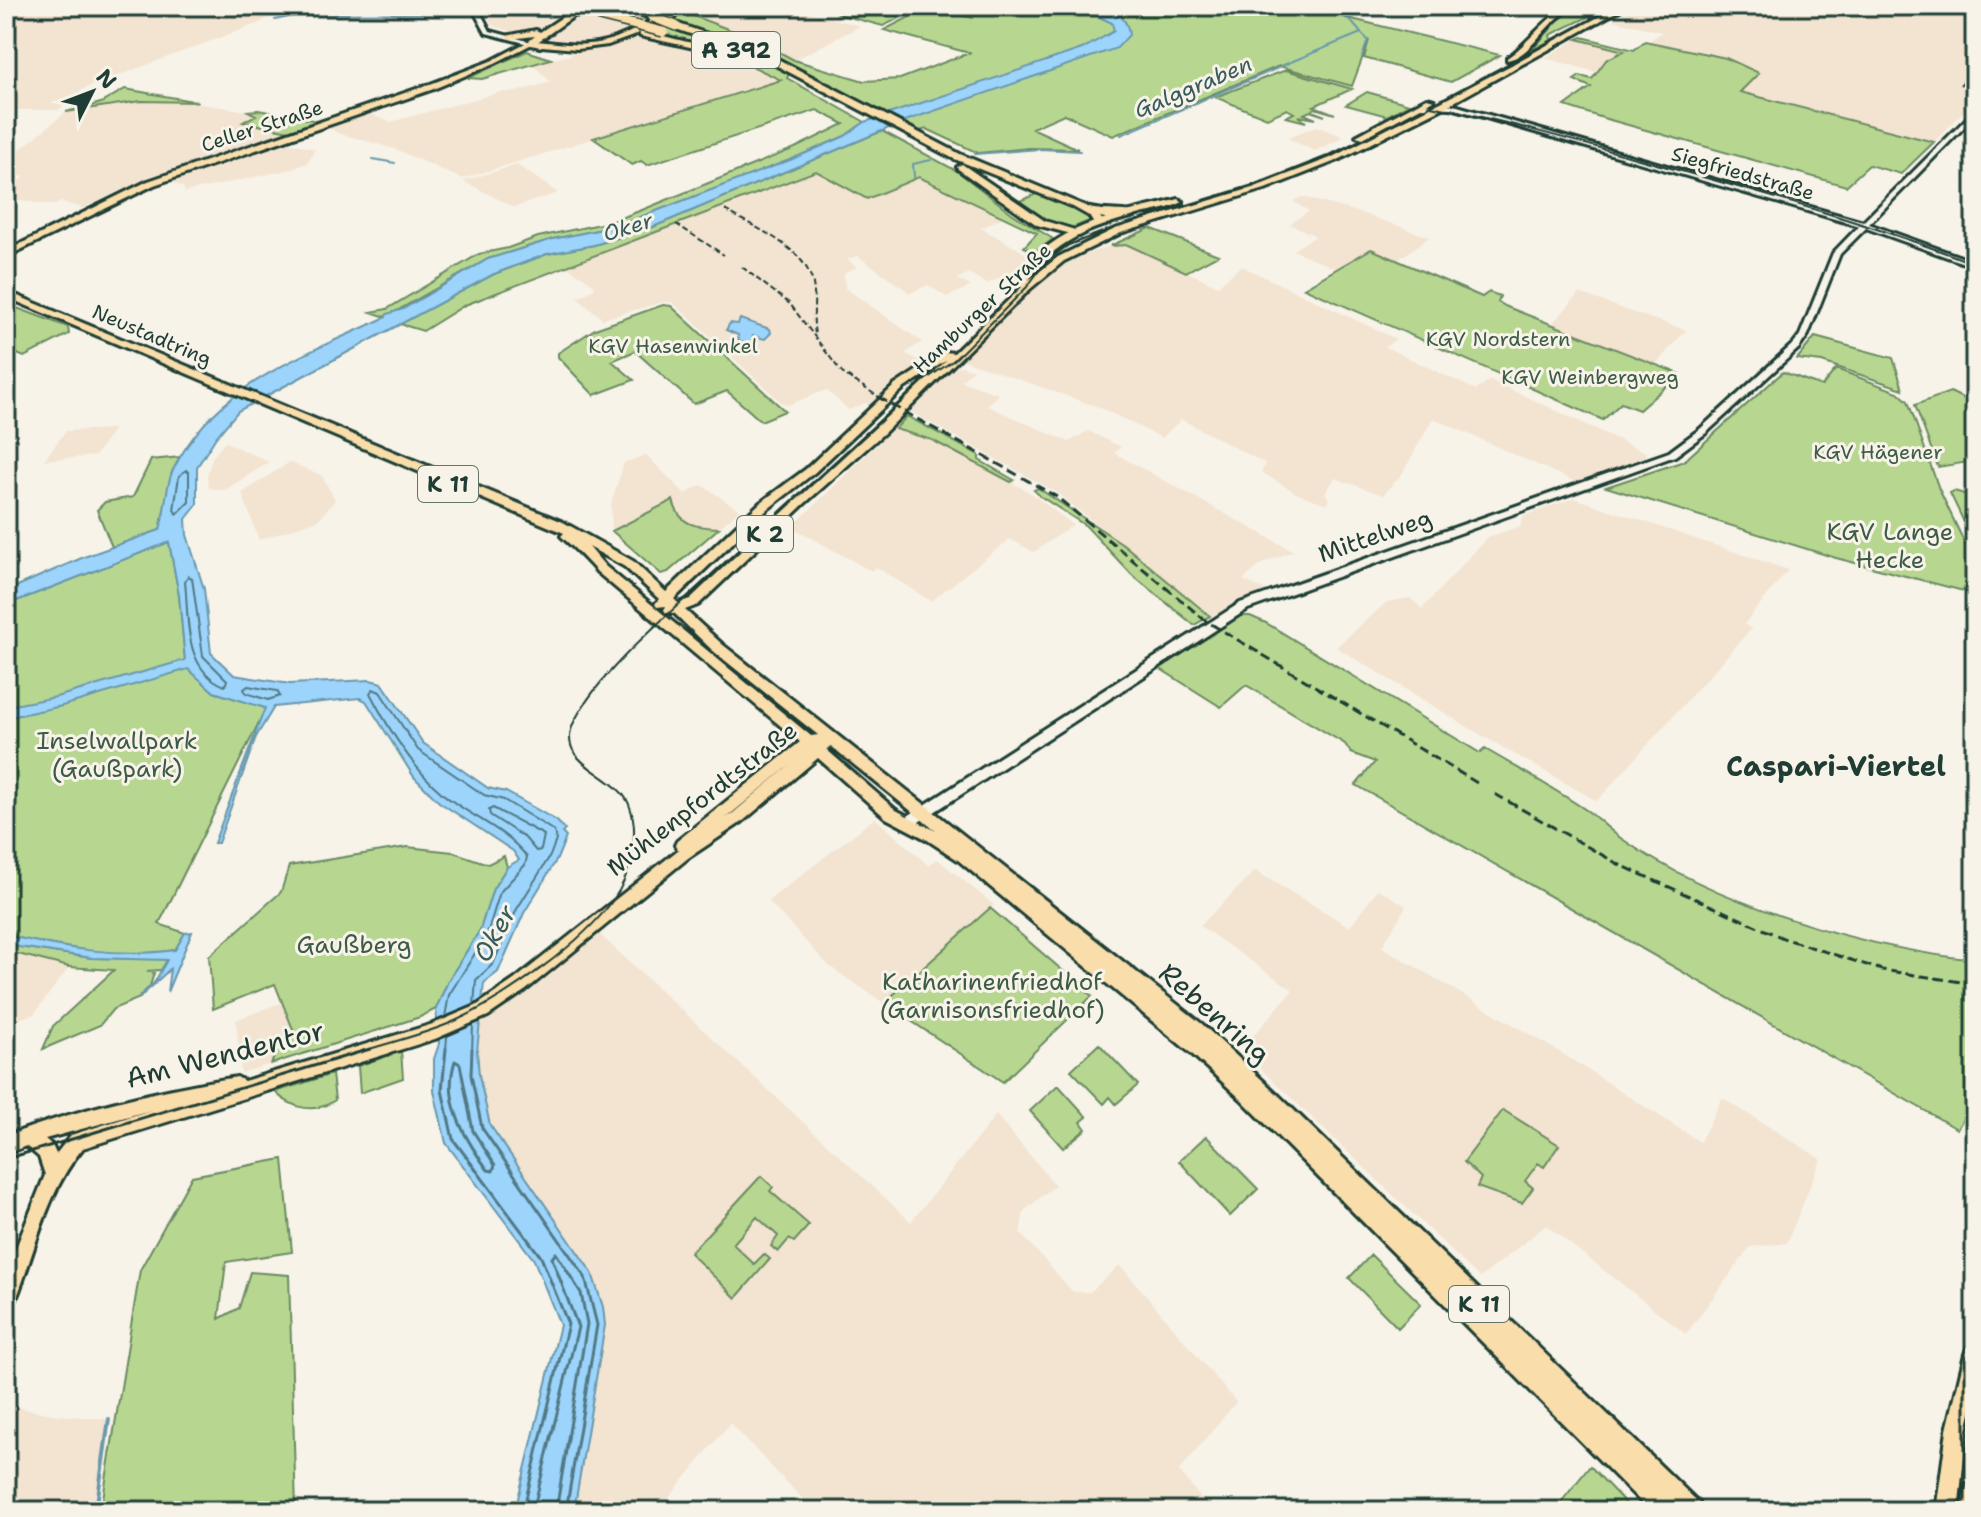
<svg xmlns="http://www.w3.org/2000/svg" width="1981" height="1517" font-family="'Shantell Sans',sans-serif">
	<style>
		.built { fill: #f3e3d1 }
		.green { fill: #b7d791; stroke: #6b8a62; stroke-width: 2 }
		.water { fill: #9cd4fc; stroke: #6a98ac; stroke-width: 2 }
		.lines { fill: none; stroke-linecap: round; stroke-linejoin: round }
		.shore-far1 { stroke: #517984; stroke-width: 2 }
		.shore { stroke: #517984; stroke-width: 3 }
		.stream-far2 { stroke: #6a98ac; stroke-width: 2 }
		.stream-far1 { stroke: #6a98ac; stroke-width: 3 }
		.stream { stroke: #6a98ac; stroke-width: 4 }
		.minor-casing { stroke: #1f3d34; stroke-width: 6 }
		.major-casing { stroke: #1f3d34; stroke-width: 6 }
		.highway-casing { stroke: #1f3d34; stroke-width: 6 }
		.minor { fill: #f7f3e8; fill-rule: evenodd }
		.major { fill: #f9ddab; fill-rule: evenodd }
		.highway { fill: #f9ddab; fill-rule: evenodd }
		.tram-far1 { stroke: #1f3d34; stroke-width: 2 }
		.tram { stroke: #1f3d34; stroke-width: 3 }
		.rail-far1 { stroke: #1f3d34; stroke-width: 2; stroke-dasharray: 6 3; stroke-linecap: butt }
		.rail { stroke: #1f3d34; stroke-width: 3; stroke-dasharray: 10 5; stroke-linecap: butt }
		.highway-bridge-casing { stroke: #1f3d34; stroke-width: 12; stroke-linecap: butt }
		.highway-bridge { stroke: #f9ddab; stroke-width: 9 }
		.labels { text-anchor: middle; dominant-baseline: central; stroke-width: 6; stroke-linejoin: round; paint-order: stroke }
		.far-street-label { font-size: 20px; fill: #1f3d34; stroke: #f7f3e8 }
		.far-park-label { font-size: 20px; fill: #3d5c47; stroke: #f7f3e8 }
		.shield { fill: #f7f3e8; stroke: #60746a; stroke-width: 2 }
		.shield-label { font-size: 22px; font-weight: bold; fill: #1f3d34 }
		.far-water-label { font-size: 22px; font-style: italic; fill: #385b5c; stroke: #f7f3e8 }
		.park-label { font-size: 24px; fill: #3d5c47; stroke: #f7f3e8 }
		.street-label { font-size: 24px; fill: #1f3d34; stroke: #f7f3e8 }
		.water-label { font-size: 26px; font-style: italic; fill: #385b5c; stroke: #f7f3e8 }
		.quarter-label { font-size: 28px; font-weight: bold; fill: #1f3d34; stroke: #f7f3e8 }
		.near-street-label { font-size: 28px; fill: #1f3d34; stroke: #f7f3e8 }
	</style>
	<rect width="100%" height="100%" fill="#f7f3e8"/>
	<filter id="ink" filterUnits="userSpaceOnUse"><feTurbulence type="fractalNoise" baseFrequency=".0125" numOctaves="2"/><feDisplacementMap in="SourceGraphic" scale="16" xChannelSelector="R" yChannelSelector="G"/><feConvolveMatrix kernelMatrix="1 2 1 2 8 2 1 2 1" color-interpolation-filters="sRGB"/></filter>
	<g filter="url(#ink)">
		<path class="built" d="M6,6h283l-30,17 -174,65 -27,22h-52z
			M480,6h91l-37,25 -16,3 -26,-9z
			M606,6h10l35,16 -22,15 101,21 52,22 -320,99 -67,-30 -57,-16 -11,-6 39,-14 25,9 110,-30h15l35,-10 -18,-17 37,-10 9,-9 -27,-5 -3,-7 29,-20 7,2z
			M692,6h95l73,20 -66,34 -37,-20 -73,-27z
			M1636,6h339v106l-10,-2 -31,32 -195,-51 15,-23 -80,-22 -26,-4 14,-10 -49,-12z
			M1577,39l48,12 -25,22 -55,-15z
			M175,100l73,11 44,19 -22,8 45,11 -8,14 -15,6 -107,23 -1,-4 -28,-14 -73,34 -23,-6 -5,3 -49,-6v-6l6,-4 -3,-1 16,-11 -19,-3v-13l60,-49 75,-11z
			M1316,126l28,11 -29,14 -28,-13z
			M517,165l41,28 -44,14 -51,-26z
			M817,171l50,28 52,-22 84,40 -22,11 49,28 -9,21 -12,-4 -22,11 -18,-11 -12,6 14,7 -24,11 -19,-12 -18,8 -52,-37 -11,3 10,8 -13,6 1,15 77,54 -17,11 20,11 -32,18 -24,23 -4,-2 -16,7 -23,-20 -38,15 -6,-2 -110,-101h-9l-60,17 -26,-21 16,-8 2,-5 -29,-19z
			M1302,197l59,16 68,24 -31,23 -27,-11 -34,20 -44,-19 23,-14 -26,-12 19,-13 -16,-10z
			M1128,245l90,41 23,-20 155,73 -11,8 91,43 14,-10 157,73 -2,4 -69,25 -143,-64 -31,56 -19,21 -48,-17 -10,15 5,7 -3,4 -29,-10 -37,-22 5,-8 -85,-45 -19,19 -61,-30 -143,-50 98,-93 54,-19z
			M1580,293l48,18 58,19 -31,35 -104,-40z
			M961,366l12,4 -12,11 37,13 -11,12 82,36 19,-11 33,16 -7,6 179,98 -30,12 -20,17 22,10 -54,26 -155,-124 -145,-80 42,-45z
			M114,429l-19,27 -51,4 22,-29z
			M893,429l38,11 24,13 76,40 42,32 -39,27 -24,-13 -79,62 -55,-34 -5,4 -79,-44z
			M225,442l44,20 -44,28 -16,-2 -2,-11 5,-19z
			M646,455l39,39 17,-9 37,25 -20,18 -17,-1 -17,-5 -9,-8 -3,-13 -61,30 -1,-27 13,-41z
			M290,462l32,14 13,24 -17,20 -59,20 -17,-47z
			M1574,498l214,72 -44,54 7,5 -154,172 -121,-69 -140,-85 51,-45 23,-4 12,11 66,-72 33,-11 2,-10z
			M875,818l54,48 8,-7 57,46 -110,98 -55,-37 -61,-65z
			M1255,871l95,56 28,-38 9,5 19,12 -24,41 184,109 134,86 22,-44 99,61 -34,84 -37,4 -64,87 -140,-109 -66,53 -239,-228 52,-60 -93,-64z
			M598,933l313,289 85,-107 59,70 -31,26 -4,22 53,59h17l30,-27 116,137 -57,69 32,40h-186l-7,-11 -13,11h-191l-84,-88 -72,88h-84l31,-186 -2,-18 -29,-63 -16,-17 -68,-102 -11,-50 -2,-24 4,-31 41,-25z
			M6,951l63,16 -35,47 -28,9z
			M283,1002l11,30 -9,7 -14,25 -30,9 -5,-53z
			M6,1405l50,10 53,4 -13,92h-90z"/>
		<path class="green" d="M616,6h51l90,34 37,20 70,21 36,-2 69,-26 -85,-23 41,-21 49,9 -47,-12 268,3 130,-3 27,13 148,36 -49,27 -87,-24 5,-18 -17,46 -73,-20 -166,70 -49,-22 -32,14 46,21 -49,-1 -51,5 -51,-24 -7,2 -128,-65 -5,12 78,44 -20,14 -55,24 -173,66 -64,13 -65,20 -102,58 -15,-5 16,-3 92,-55 29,-6 30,-11 72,-15 32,-12 153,-62 49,-24 -27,-14 -170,55 -6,-4 -9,4 -39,-27 188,-58 -69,-33 -76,-16 14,-9z
			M857,6l45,11 -19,9 -45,-12z
			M1574,7l15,3 -4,2 7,3 -42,20 2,9 -22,11 -6,-2 10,-5 26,-30 -2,-1z
			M1582,37l52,13 11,-9 81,17 33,15 -19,19 194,50 -33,32 -32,-9 -23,21 -243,-68 -38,-12 26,-19 -17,-7 6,-4 12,3 14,-19 18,-9 -47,-12z
			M527,51l24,8 -69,20 -14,-1z
			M1286,70l66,19 -38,17 21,8 -20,-6 -3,3 13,5 -15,-5 -6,3 12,5 -18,-3 8,6 -20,-5 8,-4 -7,-4 -20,9 -52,-21z
			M125,89l73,13 -57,-1 -75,11 35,-9z
			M1367,92l42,12 -22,12 -41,-11z
			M258,110l60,11 -29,10 -46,-9 13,-7 -8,-4z
			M882,131l75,40 56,43 40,25 -18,13 -11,-5 13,-14 -118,-56 -52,22 -51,-28 -351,134 -42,26 -23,-7 94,-50 53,-20 47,-9 59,-18z
			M1039,193l35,13 20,13 -27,11 -25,-10 -25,-18z
			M1150,228l68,27 -32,17 -58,-27 -18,1z
			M1371,249l111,48 7,-5 11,4 -2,6 9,5 173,67 -41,36 -18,-7 -18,17 -299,-132z
			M6,304l62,23 1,7 -45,23 -18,-8z
			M663,305l8,1 114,105 -24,10 -34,-30 -33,13 -59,-53 -23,10 22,19 -40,15 -36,-38v-4l37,-24z
			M1815,337l78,21 10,31 -81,-27 -25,-3z
			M1836,369l62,23 10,9 31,88 36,76v29l-139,-36 -230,-71 78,-26 99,-89 39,14z
			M1950,392l25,12v57l-37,6 -23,-62z
			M907,416l72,39v5l35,20 -3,2 -79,-42 -37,-11z
			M181,457l-9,15 -12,58 -48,17 -15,-37 8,-8 28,-5 18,-37z
			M1038,488l85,56 87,72 -16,9 -62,-50 -46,-49 -46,-30 -6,-6z
			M1954,491l21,6v48l-25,-52z
			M673,500c6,26 23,27 46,28l-51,44 -7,2 -49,-43z
			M169,542l10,53 6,65 5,9 24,23 52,16 -107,216 26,9 -10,17c-55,10 -115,-2 -169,-15v-330z
			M1239,616h11l16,7 214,130 5,-4c35,20 70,40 104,63 11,8 21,19 33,27 93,65 241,109 353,121v139l-18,30 -601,-344 19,-23 -24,-9 -6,-9 -99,-59 -25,22 -62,-39z
			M407,847l46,5 35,12 16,-8 3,11 -14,22 -13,41 -32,51 -12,28 -16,8 -149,47 8,-18 15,-14 -19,-48 -62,25 -4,-53 72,-64 8,-26z
			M990,908l102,88 -89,86 -119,-79z
			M6,945l86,13 76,1 -7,11 -14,1 7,2 -4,13 -10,12 -27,11 -13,16 -57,24 10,-23 61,-56 -45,-3 -63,-16z
			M1099,1044l39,41 -22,19 -6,-7 -6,7 -33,-34z
			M401,1051l2,27 -43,15 -2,-27z
			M332,1074l3,26c-20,15 -44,8 -60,-8z
			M1058,1085l29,32 -6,5 5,7 -23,19 -33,-37z
			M1503,1110l56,35 -15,22 -6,-4 -13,18 8,7 -11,15 -45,-16 4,-9 -17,-16z
			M1206,1136l52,53 -28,27 -51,-55z
			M283,1159l9,93 -66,10 -7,57 20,-11 11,-36 39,3 7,236h-195l39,-241 52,-94z
			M761,1176l12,11 -3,4 39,34 -15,17 -5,-3 -11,13 -7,-6 7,-10 -21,-19 -24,27 21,20 10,-10 6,5 -34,39 -46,-45z
			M1371,1255l50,49 -23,24 -49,-50z
			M1590,1466l43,45h-79z"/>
		<path class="water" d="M1076,6c22,0 51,1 53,29l-12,13 -209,72 -255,107 -59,18 -47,9 -53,20 -256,137 -22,26 -19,30v38l-11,14 1,16 17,54 7,64 23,22 56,9 80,-4 12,3 41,60 65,45 18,4 51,29 8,9 -3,3 4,4 -9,22 -33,54 -26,59 -14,11 -7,68 2,24 11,50 102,148 11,34 2,18 -31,186h-59l45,-186 -26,-65 -88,-117 -12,-52v-32l5,-15 -3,-35 12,-28 32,-51 13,-41 14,-22 12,-7 -6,-9 -74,-49 -25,-25 -48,-76 -6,-3 -86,9 -18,30 -38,106h-4l51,-135 -51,-16 -26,-23 -126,37 -56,12 2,-12 48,-9 129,-37 -6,-65 -10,-53 -163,63v-14l78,-34 76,-27c5,-17 6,-46 13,-60 43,-87 131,-114 213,-153l1,-3 16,-5 85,-50 65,-20 64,-13 173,-66 55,-24 20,-14 217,-73 32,-18 -2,-8z
			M740,319l30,10 1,4 -6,6 -12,-3 -2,7 -12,-1 -1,-7 -12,-5 4,-7 8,1z
			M192,932l-25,60 3,-23 -17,16 14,-25 -75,-2 -86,-13v-10c55,13 113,23 169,15l10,-17z"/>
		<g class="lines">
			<path class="shore-far1" d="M186,470l3,3v29l-12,12 -3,-4 5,-34z
				M188,576l4,2 11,78 24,24 -2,6c-42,-16 -36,-67 -40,-105z
				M248,686l29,5 3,5 -12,4 -22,-7 -2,-4z
				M493,808l51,27 -3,15 -5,1 -11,-13 -35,-23 -1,-5z
				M445,1017l4,-22 38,-61 13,-42 25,-27 2,-8c-21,-28 -58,-41 -84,-63 -31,-26 -55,-66 -73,-101l3,-4 7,3 38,58 66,45 20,5 50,31 2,9 -6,16 -33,53 -24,55 -17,16 -2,25
				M446,1051l1,-15
				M472,1051l1,-26"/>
			<path class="shore" d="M446,1049l-4,41 11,49 88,118 27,67 -45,187
				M472,1049l-1,26 11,53 103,149 12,48 -31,186
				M455,1061l5,3 13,67 22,34 -2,6 -5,-1c-23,-31 -46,-69 -33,-109z
				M533,1511l45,-184 -26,-69 4,-5 25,40 6,31 -31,187"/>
			<path class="stream-far2" d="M492,14l56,3
				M577,18l4,-1
				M275,20l27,-6 159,-1
				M1361,33l7,7 -6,17
				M1281,66l80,-33 -11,-13 -30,-14
				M1121,135l157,-67
				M975,154l65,-5 40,2
				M373,159l22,4
				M914,177l-1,-13 18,-4"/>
			<path class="stream-far1" d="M140,996l15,-13"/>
			<path class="stream" d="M96,1511l13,-92"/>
			<defs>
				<path id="minor" d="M471,6h6l13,25 53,14 -3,2 -54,-14z
					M1419,104l35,1 409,117 112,-112v6l-106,108 106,38v5l-109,-39 -26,26 -32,81 -9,13 -93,85 -31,23 -427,153 -337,218h-8l-2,-4 2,-4 337,-216 429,-151 31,-23 93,-85 7,-9 33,-82 26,-27 -407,-118 -31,-1 -3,-2z"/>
				<path id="major" d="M675,6h8l-50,30 -25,9 -31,4 -47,-4 -35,18 -64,27 -277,95 -148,72v-6l142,-70 277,-95 66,-25 42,-22 3,2c17,1 34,5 52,3 32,-2 60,-22 87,-38z
					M1567,6h8c-7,5 -15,10 -22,16 -14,13 -27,35 -46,38v-2c22,-15 37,-39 60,-52z
					M1619,6h8l-180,100 -111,55 -71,28 -144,44 -57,28 -34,28 -146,144 -81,72 -105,100 -13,5 37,34 480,380 71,66 426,413 3,8h-52l-409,-412 -48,-44 -235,-195 -32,-21 -40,-21 -68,-60 -76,64 -54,36 -162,132 -38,26 -53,23 -352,109c-38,45 -48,106 -70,159l-7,3v-37l39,-98 -6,-18 -13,-11 -20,8v-18c75,-28 152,-46 231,-59l7,4 189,-57 43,-18 38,-26 164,-130 -3,-5 2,-4 123,-99 -203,-170c-13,-15 -22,-23 -36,-36l3,-3 -558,-236v-6l557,231 70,39 33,31 94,-89 46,-34 89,-84 50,-33 9,1 68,-66 -5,-3c7,-8 11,-18 18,-26 36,-38 96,-46 144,-59l4,3c-12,6 -28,9 -42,12 -46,12 -86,25 -112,66l29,-23 57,-28 144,-44 71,-28 111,-55zM947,360c-84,81 -172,158 -257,239l-12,4 -4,-4 94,-90 46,-36 89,-84zM589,547l36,20 34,32 -4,5 2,3 9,-1 -2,4 2,3h8l38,37 106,85 -7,1 -206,-170zM831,746l105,85 -40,-21 -69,-60zM791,764l-59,50 -6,4zM151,1110l-80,25 -15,19 -4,-9 -7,-6z
					M1427,98l7,2 -71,38 -7,-2z
					M1975,1344v53l-8,33 -9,81h-22l11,-81 18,-76 3,-7z
					M1975,1481v30h-13l5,-27z"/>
				<path id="highway" d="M579,6h9l-52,37 -7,-2 6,-5 -25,3 -4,-3 30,-6 4,2z
					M631,6h10l16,11 -7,2z
					M656,6h9l11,11 -7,2z
					M676,23l96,33 188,98 130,54c15,4 40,1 48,6 -9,6 -26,6 -38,3l6,8 -10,2 -7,-11 -16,-9 -121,-49 -186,-98 -93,-32z
					M639,27h6l2,5 65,16 -4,3 -68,-15z
					M962,164l83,57 40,12 -6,3 -42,-11 -79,-56 -1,-2z"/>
			</defs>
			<use href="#minor" class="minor-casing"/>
			<use href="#major" class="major-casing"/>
			<use href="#highway" class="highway-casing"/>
			<use href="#minor" class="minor"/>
			<use href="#major" class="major"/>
			<use href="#highway" class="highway"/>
			<path class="tram-far1" d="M1535,45l29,-32 14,-1 13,4 -1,4
				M1431,106c80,16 158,39 236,61 104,29 207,58 308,97
				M363,1051c31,-10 63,-17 92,-30 48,-22 128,-78 158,-121 17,-23 27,-65 17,-93 -11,-35 -79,-41 -55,-87 26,-50 95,-107 137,-146 70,-64 140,-128 210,-192l32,-22 73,-73 20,-27 22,-15 41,-16 142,-42 78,-30 183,-94 102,-57"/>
			<path class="tram" d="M6,1159l364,-110"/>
			<path class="rail-far1" d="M1971,62l4,-5
				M1960,85l5,-5
				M725,210c29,18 80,36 88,74 3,17 -1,34 2,50
				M676,224l48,31
				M742,267l48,37 52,69 40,26"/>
			<path class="rail" d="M878,397l179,100 149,124 271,162
				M1495,794l123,70 165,74 99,32 93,14"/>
			<defs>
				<path id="highway-bridge" d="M578,6l25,11 60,15
					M653,17l23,9"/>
			</defs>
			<use href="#highway-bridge" class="highway-bridge-casing"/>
			<use href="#highway-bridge" class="highway-bridge"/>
		</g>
	</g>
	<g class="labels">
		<g class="far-street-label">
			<text transform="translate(262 126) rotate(-18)">Celler Straße</text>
			<text transform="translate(1743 173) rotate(16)">Siegfriedstraße</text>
			<text transform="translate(982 308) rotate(-43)">Hamburger Straße</text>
			<text transform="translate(152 335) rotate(23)">Neustadtring</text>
		</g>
		<g class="far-park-label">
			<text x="1498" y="339">KGV Nordstern</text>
			<text x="673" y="346">KGV Hasenwinkel</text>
			<text x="1590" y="377">KGV Weinbergweg</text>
			<text x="1878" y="452">KGV Hägener</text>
		</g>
		<g class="shield">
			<rect x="692" y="32" width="88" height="36" rx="6"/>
			<rect x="418" y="466" width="60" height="36" rx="6"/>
			<rect x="737" y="516" width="56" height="36" rx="6"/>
			<rect x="1449" y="1286" width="60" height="36" rx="6"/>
		</g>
		<g class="shield-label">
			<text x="736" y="50">A 392</text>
			<text x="448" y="484">K 11</text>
			<text x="765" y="534">K 2</text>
			<text x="1479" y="1304">K 11</text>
		</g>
		<g class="far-water-label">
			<text transform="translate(1193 87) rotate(-23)">Galggraben</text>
			<text transform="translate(628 227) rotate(-17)">Oker</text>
		</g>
		<g class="park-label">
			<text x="1890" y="532">KGV Lange<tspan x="1890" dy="28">Hecke</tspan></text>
			<text x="117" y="741">Inselwallpark<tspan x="117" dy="28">(Gaußpark)</tspan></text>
			<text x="354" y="945">Gaußberg</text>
			<text x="992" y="982">Katharinenfriedhof<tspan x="992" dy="28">(Garnisonsfriedhof)</tspan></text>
		</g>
		<g class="street-label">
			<text transform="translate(1375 536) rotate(-19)">Mittelweg</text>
			<text transform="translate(702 799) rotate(-38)">Mühlenpfordtstraße</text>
		</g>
		<g class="water-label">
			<text transform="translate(494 933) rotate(-61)">Oker</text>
		</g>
		<g class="quarter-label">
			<text x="1836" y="766">Caspari-Viertel</text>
		</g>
		<g class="near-street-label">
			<text transform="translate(1215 1013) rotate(41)">Rebenring</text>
			<text transform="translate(225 1054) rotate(-14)">Am Wendentor</text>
		</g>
	</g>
	<rect width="1981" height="1517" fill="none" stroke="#f7f3e8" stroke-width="32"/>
	<rect x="16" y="16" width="1949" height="1485" fill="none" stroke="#1f3d34" stroke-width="3" filter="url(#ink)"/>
	<g transform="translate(92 92) rotate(48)" stroke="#f7f3e8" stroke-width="6" paint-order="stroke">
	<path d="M0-6L14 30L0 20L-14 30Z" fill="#1f3d34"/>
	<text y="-12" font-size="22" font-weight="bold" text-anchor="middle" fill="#1f3d34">N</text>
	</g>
</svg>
